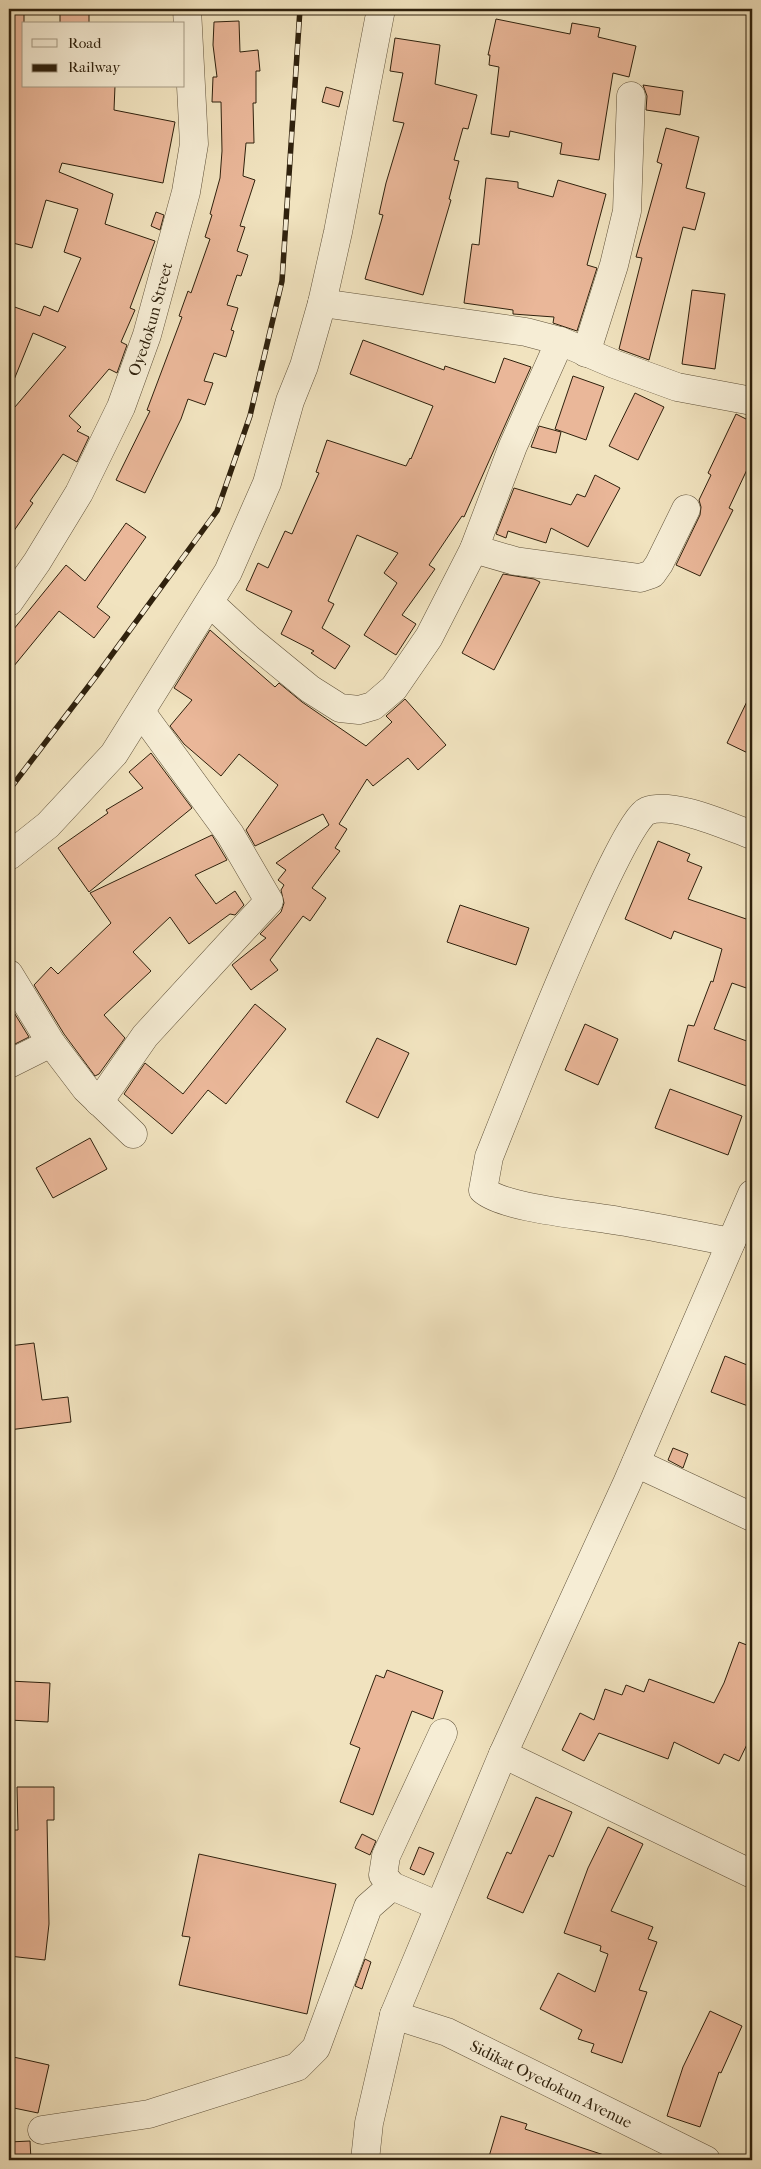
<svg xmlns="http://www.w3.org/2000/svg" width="761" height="2169" font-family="'IM FELL French Canon',serif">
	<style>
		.building { fill: #eab799; stroke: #2f210d }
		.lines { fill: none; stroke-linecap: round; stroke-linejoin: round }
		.minor-casing { stroke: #60523a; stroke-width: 29 }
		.minor { stroke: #f6edd5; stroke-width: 28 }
		.rail-casing { stroke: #2f210d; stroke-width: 5.5 }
		.rail { stroke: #f6edd5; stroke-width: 4; stroke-dasharray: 11; stroke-linecap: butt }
		.labels { text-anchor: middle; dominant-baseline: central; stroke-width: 4; stroke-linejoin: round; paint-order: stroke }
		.street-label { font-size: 16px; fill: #2f210d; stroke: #f6edd5 }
	</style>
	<rect width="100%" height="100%" fill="#f1e3bf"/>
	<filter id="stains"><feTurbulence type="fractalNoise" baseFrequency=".004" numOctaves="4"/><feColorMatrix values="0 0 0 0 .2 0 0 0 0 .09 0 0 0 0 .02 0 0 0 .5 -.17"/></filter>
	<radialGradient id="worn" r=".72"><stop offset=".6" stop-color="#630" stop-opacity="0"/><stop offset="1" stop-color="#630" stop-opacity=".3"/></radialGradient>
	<path class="building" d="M9,9h15v77h91l-1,24 61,12 -12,61 -101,-20 -3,9 54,22 -8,30 50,17 -25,67 5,2 -14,32 6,3 -10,28 -8,-4 -40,47 12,11 -4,4 12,6 -12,25 -14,-8 -33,47 3,2 -24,35v-124l57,-67 -33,-14 -24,59v-87l31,11 4,-10 14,6 23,-54 -17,-6 14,-43 -32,-9 -14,48 -23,-6z
		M60,9h29v15h-29z
		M496,19l74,15 2,-11 28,5 -2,9 38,9 -7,31 -16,-4 -14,87 -39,-6 2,-11 -52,-12 -1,6 -18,-3 8,-67 -10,-2 1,-10h-2z
		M239,21l1,31 18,-2 2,21h-4v32h-3l1,40h-8l-3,33 12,4 -15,46 5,1 -8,24 11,4 -7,21 -4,-1 -10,30 11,3 -7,22 3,1 -8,26 -12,-4 -10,28 9,2 -8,22 -17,-6 -7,20 -36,74 -29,-13 34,-69 -3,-1 35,-93 -3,-1 9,-25 3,2 19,-54 -5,-2 7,-22 -2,-1 10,-36 2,-27 -1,-49h-9l1,-25h4l-4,-32 1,-23z
		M395,38l45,7 -5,39 42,11 -9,34 -5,-1 -9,32 5,1 -10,38 2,1 -28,95 -58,-16 18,-64 -4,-1 7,-31 18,-60 -11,-2 10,-48 -13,-2z
		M643,85l40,6 -3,24 -34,-5 1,-14z
		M326,87l17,5 -4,15 -17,-5z
		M666,128l33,9 -13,51 19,5 -10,37 -12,-3 -34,133 -30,-11 23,-91 -6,-1 26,-93 -5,-2z
		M486,178l32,4v6l35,9 5,-17 48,14 -19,71 10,3 -20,63 -24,-8 1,-6 -41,-3v-4l-49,-7 8,-59 7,1z
		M156,212l8,3 -4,15 -9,-4z
		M692,290l33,4 -10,75 -33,-5z
		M363,340l81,30 1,-4 50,17 9,-25 27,9 -67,150 -2,-1 -33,49 6,4 -33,46 14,9 -20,31 -32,-20 33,-52 -13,-10 14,-20 -41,-18 -29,66 6,3 -12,24 28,18 -15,23 -24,-16 3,-2 -33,-17 11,-23 -46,-21 12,-27 10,5 17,-37 7,3 27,-61 -3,-1 11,-32 79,26 4,-8 1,1 22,-53 -83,-32z
		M573,376l31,11 -18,53 -31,-11z
		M635,393l29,14 -26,53 -29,-14z
		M736,414l16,8v37l-23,49 4,2 -33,66 -24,-11 24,-50 1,-8 -2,-7 12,-25 -3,-2z
		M539,426l22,6 -5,21 -25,-6z
		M595,475l25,13 -32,59 -37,-19 -5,15 -38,-12 -2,7 -10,-4 18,-46 57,17 6,-11 8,3z
		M126,523l20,14 -49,70 13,10 -16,21 -35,-27 -50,61v-37l57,-70 19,16z
		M503,574l31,5 6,3 -46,88 -32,-17z
		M210,630l65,57 4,-4 23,19 64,44 26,-24 -6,-6 19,-17 41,46 -28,25 -10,-12 -35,28 -6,-7 -28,45 8,5 -12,19 5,3 -28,37 14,10 -16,23 -7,-5 -33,44 8,10 -27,20 -19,-25 34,-27 -6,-4 21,-22 3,-9 -3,-13 3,-5 -6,-5 8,-10 -10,-7 53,-38 -6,-11 -68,32 -9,-16 32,-45 -39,-31 -18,22 -37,-32 -14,-18 22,-26 -18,-12z
		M752,691v64l-25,-12z
		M151,753l41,55 -103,84 -31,-44 50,-35 -2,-3 37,-22 -14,-16z
		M212,835l15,25 -32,15 21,29 19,-13 9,14 -9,10 -5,-1 -41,30 -19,-27 -37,35 18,19 -47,44 21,23 -26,36 -4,2 -31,-42 -30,-49 17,-18 7,7 53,-51 -21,-30z
		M658,841l32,13 -3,7 15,6 -14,32 64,22v69l-20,-7 -18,46 38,14v45l-74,-27 10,-36 6,1 17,-45 2,1 9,-33 -48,-18 -3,8 -46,-20z
		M460,905l69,23 -13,37 -69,-23z
		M255,1004l31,25 -60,75 -18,-14 -36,44 -48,-40 21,-31 38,31z
		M10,1006l19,31 -20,10v-40z
		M585,1024l33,15 -20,46 -33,-15z
		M377,1038l32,15 -31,65 -32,-16z
		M670,1089l72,27 -14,39 -73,-27z
		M90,1138l17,31 -54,29 -17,-30z
		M34,1343l8,57 26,-3 3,25 -62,8v-84z
		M725,1356l27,11v28l-4,11 -37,-14z
		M673,1448l15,6 -5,14 -15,-8z
		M739,1642l13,5v87l-13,27 -15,-7 -5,10 -45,-22 -6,17 -69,-26 -15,28 -22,-11 18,-37 14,7 11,-31 17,6 4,-10 18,7 5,-13 65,24 10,-20z
		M387,1670l56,21 -10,28 -21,-8 -39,104 -33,-13 20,-54 -10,-4 26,-69 8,3z
		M9,1681l41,2 -2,39 -39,-2z
		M17,1787h37v33h-7l2,104 -4,36 -36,-4v-126h9z
		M536,1797l36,15 -19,45 -4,-2 -26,58 -36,-15 20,-46 4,2z
		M608,1827l35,17 -32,67 42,16 -5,12 9,3 -18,48 8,2 -25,71 -31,-11 3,-8 -16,-5 4,-9 -42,-21 18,-36 37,19 13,-38 -8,-3 1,-5 -37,-13 24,-65z
		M362,1834l14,7 -6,14 -15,-7z
		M419,1847l15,6 -10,22 -14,-6z
		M199,1854l137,30 -29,130 -128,-29 11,-48 -8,-1z
		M365,1959l6,3 -9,27 -7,-3z
		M710,2011l32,15 -21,47 -2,-1 -19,55 -33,-11 16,-49z
		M9,2056l40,9 -11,48 -29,-6z
		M501,2116l26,8 -2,5 85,28 -1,3h-121z
		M30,2141l1,19h-22v-18z"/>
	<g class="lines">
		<defs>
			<g id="minor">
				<path d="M322,303l204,29 34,9 54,23 63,23 75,14"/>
				<path d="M586,353l28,-88 13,-54 4,-115"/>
				<path d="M474,549l41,12 125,17 12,-4 7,-10 27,-55"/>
				<path id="s1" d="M9,602l28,-40 42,-69 42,-86 26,-72 39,-143 8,-48 -7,-135"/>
				<path d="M210,603l39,36 61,50 30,19 19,2 14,-4 21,-18 35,-51 45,-88 39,-103 47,-105"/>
				<path d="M9,856l39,-31 66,-71 114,-182 39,-89 23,-82 14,-35 18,-63 16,-71 43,-223"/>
				<path d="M9,974l42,69 35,46 47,45"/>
				<path d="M9,1064l42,-21"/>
				<path d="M99,1102l46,-66 124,-135 -39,-67 -89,-122"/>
				<path d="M731,1242c-37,-7 -74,-15 -112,-21 -32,-6 -114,-12 -136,-31l6,-33c18,-45 131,-335 158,-346 26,-10 80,15 105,24"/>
				<path d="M636,1463l116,54"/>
				<path d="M503,1754l249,120"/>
				<path d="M439,1906l-47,-20 -9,-11 3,-19 57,-123"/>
				<path id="s2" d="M394,2015l53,17 259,128"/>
				<path d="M42,2130l107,-16 148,-47 19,-19 52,-141 24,-21"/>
				<path d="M365,2160l4,-37 25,-108 109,-261 124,-271 125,-289"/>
			</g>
		</defs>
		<use href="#minor" class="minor-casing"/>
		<use href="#minor" class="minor"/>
		<defs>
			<path id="rail" d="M9,790l88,-115 120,-164 33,-95 32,-135 18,-272"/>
		</defs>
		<use href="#rail" class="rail-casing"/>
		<use href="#rail" class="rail"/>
	</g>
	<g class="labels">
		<g class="street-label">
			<text stroke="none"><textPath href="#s1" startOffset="318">Oyedokun Street</textPath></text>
			<text stroke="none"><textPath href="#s2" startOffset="172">Sidikat Oyedokun Avenue</textPath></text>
		</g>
	</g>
	<rect width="761" height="2169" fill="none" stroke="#f1e3bf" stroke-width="30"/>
	<rect x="10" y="10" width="741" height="2149" fill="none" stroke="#2f210d" stroke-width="2.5"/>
	<rect x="15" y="15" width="731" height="2139" fill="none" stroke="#2f210d"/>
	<rect x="22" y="22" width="162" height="65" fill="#f6edd5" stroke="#a69b85"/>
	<rect x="32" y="39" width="25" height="8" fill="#f6edd5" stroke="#a69b85"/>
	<text x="68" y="48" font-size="15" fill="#2f210d">Road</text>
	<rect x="32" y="64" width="25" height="8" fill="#2f210d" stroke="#a69b85"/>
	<text x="68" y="72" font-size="15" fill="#2f210d">Railway</text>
	<rect width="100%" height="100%" filter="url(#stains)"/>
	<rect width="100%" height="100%" fill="url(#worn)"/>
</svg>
